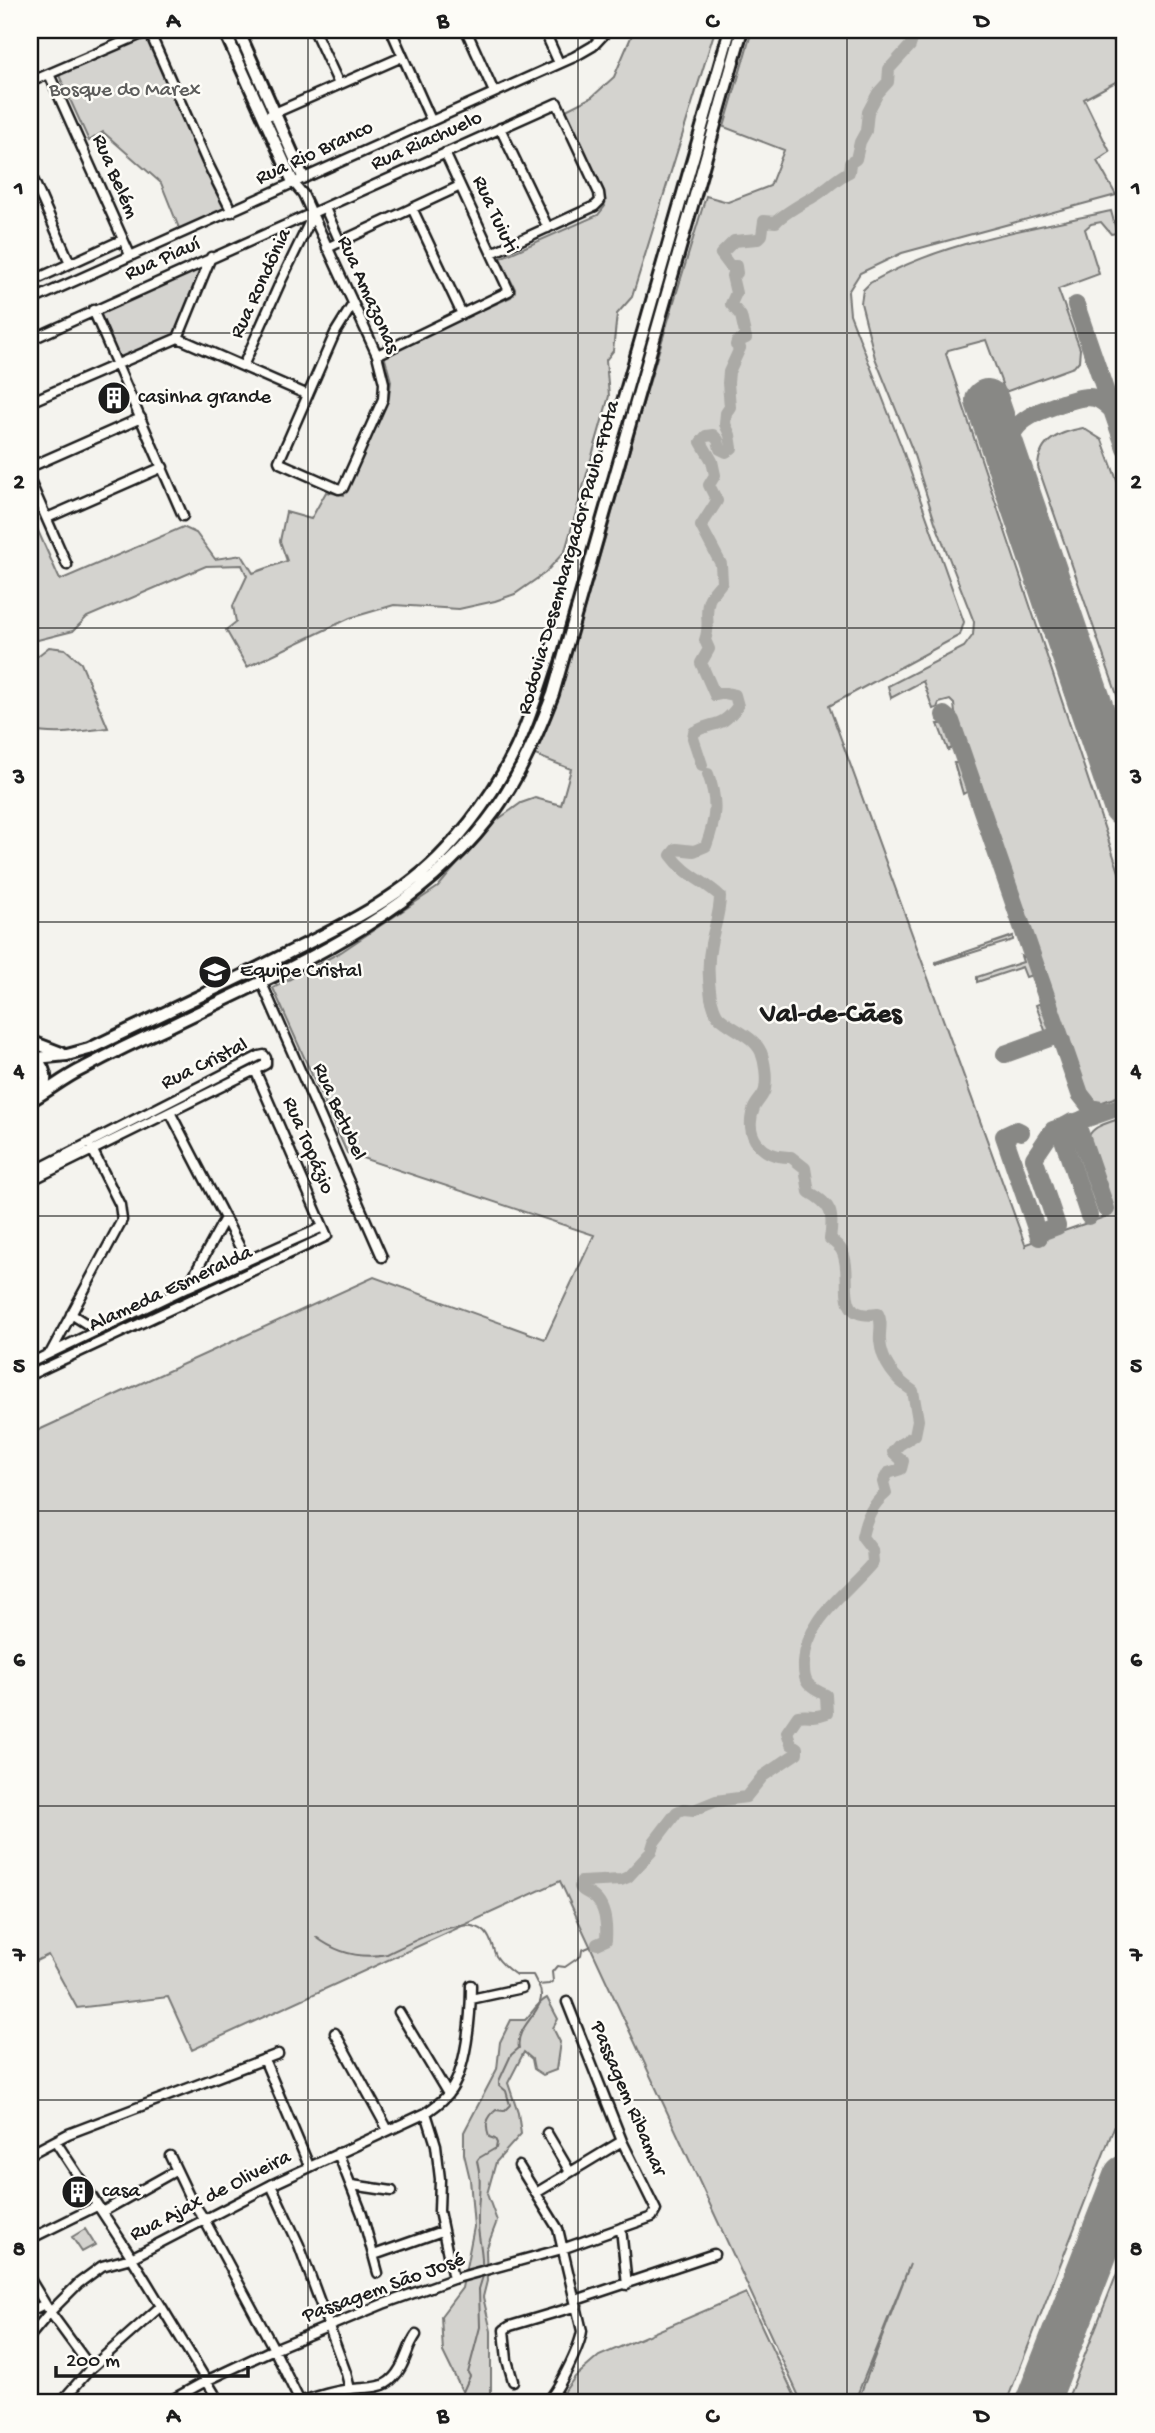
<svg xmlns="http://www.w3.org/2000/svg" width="1155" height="2433" font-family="'Gochi Hand',sans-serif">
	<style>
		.green { fill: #d4d3cf; stroke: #787876; stroke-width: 2 }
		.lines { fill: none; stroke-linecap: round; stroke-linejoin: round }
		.stream { stroke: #72716f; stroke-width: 2 }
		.river { stroke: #abaaa6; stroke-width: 12 }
		.taxiway { stroke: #888885; stroke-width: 18 }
		.runway { stroke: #888885; stroke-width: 44 }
		.street-casing { stroke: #1c1c1c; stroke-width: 13 }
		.secondary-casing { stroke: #1c1c1c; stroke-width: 16 }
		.street { stroke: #fdfcf7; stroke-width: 8 }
		.secondary { stroke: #fdfcf7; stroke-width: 10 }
		.grid { fill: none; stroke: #1c1c1c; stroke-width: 2; stroke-opacity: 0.55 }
		.labels { text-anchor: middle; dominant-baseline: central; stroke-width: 5; stroke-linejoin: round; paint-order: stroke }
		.park-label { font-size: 21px; fill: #5c5c5b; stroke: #fdfcf7 }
		.street-label { font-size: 21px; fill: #1c1c1c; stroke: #fdfcf7 }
		.poi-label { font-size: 21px; fill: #1c1c1c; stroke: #fdfcf7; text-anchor: start }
		.district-label { font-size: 28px; font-weight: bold; fill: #1c1c1c; stroke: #fdfcf7 }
		.neatline { fill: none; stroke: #1c1c1c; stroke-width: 2.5 }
		.grid-label { font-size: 23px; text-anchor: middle; font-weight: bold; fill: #1c1c1c }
	</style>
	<rect width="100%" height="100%" fill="#f4f3ee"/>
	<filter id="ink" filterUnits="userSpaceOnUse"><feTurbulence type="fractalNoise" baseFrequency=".0143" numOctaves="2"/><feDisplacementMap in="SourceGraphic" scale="14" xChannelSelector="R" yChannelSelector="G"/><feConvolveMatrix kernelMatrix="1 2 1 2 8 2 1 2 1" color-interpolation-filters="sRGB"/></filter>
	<g filter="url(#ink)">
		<path class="green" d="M634,30h81l-83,267 -15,17 -4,37 -7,9 3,36 -44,155 -20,22 -30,21 -20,7 -36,8 -65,-4 -44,13 -103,49 -21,-37 10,-8 -3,-16 14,-30 -5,-11 -36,1 -119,51 -14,14 -43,11v-129l30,67 123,-53 13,6 19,26 27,-4 11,18 34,-12 -7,-20 6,-29 25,7 15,-27 18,3 45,-98 2,-16 -7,-26 127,-58 4,-8 -15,-31 98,-43 7,-9 -41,-95 28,-14 22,-20z
			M752,30h339l34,16v31l-41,22 26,53 -13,9 19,34 -214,58 -42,20 -12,19 2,22 52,134 62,174 -4,13 -131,71 197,541v-3l84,-29c-4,-14 -27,-70 -20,-81 6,-10 25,-13 35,-17v982l-119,304h-149l53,-139 -56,139h-52l-242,-522 -368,169 -24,-53 -91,11 -29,-53 -18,9v-530l344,-157 171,62 49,-104 -247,-82 -74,-165 68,-36 97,-65 52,-62 31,-22 14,-5 26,7 10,-36 -36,-14c43,-113 73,-229 106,-345 21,-71 43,-142 65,-214l22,6 42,-16 14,-36 -60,-23z
			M149,31l80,180 -48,22 -20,-50 -58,-51 -14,9 -32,-70z
			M1111,211l6,22 -6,1 -10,-12 -10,2 -6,5 14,45 -41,15 22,60 -1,12 -5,6 -69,25 -19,-52 -38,10 -2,4 179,536v204l-28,10 -9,-9 -133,-382 -1,-9 -4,-4 -11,3 -2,5 -4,1 -10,-28 -32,17 -3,-12 76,-39 9,-12 1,-13 -39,-100 -23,-73 -37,-91 -14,-55 2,-13 7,-7c72,-42 160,-54 241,-72z
			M210,260l-29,79 -62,27 -25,-55z
			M1083,428l19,12 23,62v216l-87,-251c1,-27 22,-35 45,-39z
			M49,647l16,2 16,14 27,65c-26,3 -53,9 -78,2v-68z
			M938,724h7l9,23 -6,3z
			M954,763h4l10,28 -5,3z
			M1013,936v4l-77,24v-2z
			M1021,956l5,2 6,17 -6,2 -4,-10 -45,15v-5l46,-15z
			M1041,1003l10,27 -5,3 -10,-28z
			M547,1998l11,21 -5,9 7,14 -4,28 -13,5 -9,-6 -2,-10 -8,-7 -16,31 10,30 3,21 -25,28 -9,32 10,27 -11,29 1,31 -4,16 8,34v63l-4,9h-26l2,-10 -20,-41 -2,-36 21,-28 12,-61 -4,-48 -6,-25v-22l33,-63 3,-27 11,-22h14c8,-8 12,-17 22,-22z
			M85,2229l10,16 -13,7 -10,-15z
			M1125,2253v150h-59z
			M746,2293l52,110h-242l19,-26 24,-21z"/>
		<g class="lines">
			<path class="stream" d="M316,1937c21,16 46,22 71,17 22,-10 77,-42 98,-22 7,7 7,16 11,24 5,8 13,14 20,19h17l5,10
				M482,2267c1,-17 -4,-28 -4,-44 -1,-22 5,-40 -1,-62l2,-3 17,-10 1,-5 -2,-4 -6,-2c-4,-11 -3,-19 7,-27l8,1 6,-6 -4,-14 -7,-6v-4l12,-26 8,-7c-5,-24 33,-39 19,-63l11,-1 4,-3 -1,-9 5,-6 8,1 16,-11 1,-6 15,-6
				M463,2403l-1,-9 8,-18 -2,-3 12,-46 -1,-38 4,-13"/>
			<path class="river" d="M702,765l-9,-27 1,-6c21,-12 26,-2 44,-26l-3,-11 -10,-2 -10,2 -14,-32 8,-14 -4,-9c6,-16 -1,-25 4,-40 2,-6 9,-12 13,-18l-1,-18 -20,-38 16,-25 -8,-16 6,-10 -3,-14 -11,-19 5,-6 7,-1 5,5 2,9 6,3 6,-4 -2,-13 -5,-11 1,-11 4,-6 -2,-24 1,-11 11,-24 -4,-3 1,-3 9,-4 -5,-22 -10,-12 5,-11 -4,-17 5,-3 -1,-7h-6l-9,-12 13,-13 24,-2 4,-4 2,-14 12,1c8,-9 27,-19 37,-25 13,-7 23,-19 36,-25l1,-9 6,-4 4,-17 6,-11 2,-19 10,-19 10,-11 1,-13 21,-23 5,-16
				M597,1944l9,-4c1,-15 0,-33 -12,-43 -6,-5 -10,-4 -14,-10l1,-5 40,-2 7,-3 23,-25 3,-10 23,-30 6,-3 11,1 22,-9 30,-4 17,-21 34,-23v-5l-6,-4 -4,-12 11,-16c14,-2 14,3 29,-3l-1,-18c-18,-8 -23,-12 -22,-32 2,-45 43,-69 69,-101l-1,-12 -10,-13c4,-19 10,-32 24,-44l-3,-11 5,-9 13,-4 2,-8 -10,-9 6,-7 16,-10 3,-15 -5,-29c-17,-11 -31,-28 -33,-50 -1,-10 3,-18 -2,-27 -47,7 -23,-38 -36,-63 -2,-4 -8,-9 -12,-12 4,-26 2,-34 -21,-47l-4,-24 -14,-11c-29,1 -48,-21 -37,-49 3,-7 10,-12 11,-19 2,-11 0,-27 -4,-37 -8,-17 -30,-23 -42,-35 -5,-5 -6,-13 -8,-19 -3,-19 -4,-35 0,-54 3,-17 9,-30 9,-48 -17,-16 -34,-20 -49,-41l5,-6 18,2 12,-5c10,-27 12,-45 2,-72"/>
			<path class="taxiway" d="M1076,305l49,143
				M1007,462c-2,-39 24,-48 55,-59 11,-3 22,-8 33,-5 7,2 12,7 18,13
				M944,715l7,6 129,373 11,14 16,3
				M1005,1054l47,-17h5l5,4
				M1083,1119l-5,8 28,82
				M1072,1122l-9,5 -2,6 28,83
				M1021,1132l-4,-2 -13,6 35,101
				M1038,1233l19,-7 -23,-68 19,-28 72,-25"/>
			<path class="runway" d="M987,401l138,405
				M1037,2403l88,-226"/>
			<defs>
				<path id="street" d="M314,30l25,54
					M391,30l40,90
					M466,30l28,62
					M544,30l15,33
					M149,31l58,131 25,50
					M49,74l81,181
					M30,82l121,-52
					M270,115l132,-58
					M500,128l48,100
					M30,172l40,91
					M293,182l10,12 74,161 7,28 -1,16 -40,89 -4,1 -59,-26 -1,-2 56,-128 18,-29
					M325,208l15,34
					M412,208l50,106
					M327,248l133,-62
					M30,282l92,-42
					M30,301l544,-244 19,-11 15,-16
					M93,310l90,206
					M178,338l130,57
					M178,338l33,-81
					M30,340l527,-237 42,90 1,8 -5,5 -103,47
					M377,355l132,-64 -64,-138
					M243,366l37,-83 32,-66
					M30,402l148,-64
					M30,467l111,-49
					M30,481l37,84
					M47,518l116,-51
					M261,981l121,276
					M170,1112l77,149
					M30,1173l229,-117 5,-1 2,3v6l-11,6 -225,111
					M188,1286l37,-68
					M71,1314l25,16
					M51,1352l71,-132 -2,-15 -28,-56
					M30,1363l158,-76 135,-60
					M30,1375l297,-139 -72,-166
					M471,1999l51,-11
					M399,2012l49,82
					M335,2033l53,97
					M264,2059l45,107
					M426,2113l10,32 4,34 -1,32 14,68
					M547,2133l23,39
					M56,2142l71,108 93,153
					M338,2153l24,61 16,59
					M30,2154l38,-20 210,-80
					M170,2156l19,40 15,23 70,130 26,53
					M519,2166l39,63 24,102c-2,15 -25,64 -37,72
					M271,2185l28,60 47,128 4,16
					M352,2185l40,6
					M536,2193l86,-52
					M102,2212l73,-41
					M621,2228l6,57
					M30,2239l67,-33
					M374,2255l68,-24
					M30,2279l20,33 41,56
					M576,2300l138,-46
					M30,2311l15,-7
					M30,2336l20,-24 29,-29 23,-17 29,-8 140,-73 155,-72c8,-6 16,-11 22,-19 19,-22 23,-80 23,-109
					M513,2381l-6,-21 -3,-30 6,-4 67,-20
					M60,2403l31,-35 70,-62
					M166,2403l40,-22 68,-32 109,-45 70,-25 109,-30 90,-32 4,-7 -34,-69 -55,-139
					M297,2403c17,-6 36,-12 54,-14 15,-2 31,1 42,-11 13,-13 13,-29 23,-43"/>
				<path id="secondary" d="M224,30l69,152
					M238,30l65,147
					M1110,30l15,6
					M30,1041l31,12
					M33,1057c13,10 16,23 7,36
					M36,1058l31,-3 22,-6c66,-32 132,-62 197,-95 56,-28 117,-57 160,-104 33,-35 63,-80 80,-125 9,-23 16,-47 24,-70l180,-625
					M30,1101c18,-10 35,-24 54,-33 28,-15 57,-29 86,-42 112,-55 238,-104 317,-205 30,-38 49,-83 66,-127l189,-664"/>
			</defs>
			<use href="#street" class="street-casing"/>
			<use href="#secondary" class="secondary-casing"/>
			<use href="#street" class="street"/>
			<use href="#secondary" class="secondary"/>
		</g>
	</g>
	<path class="grid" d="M308,30v2373M578,30v2373M847,30v2373M30,333h1095M30,628h1095M30,922h1095M30,1216h1095M30,1511h1095M30,1806h1095M30,2100h1095"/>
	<defs>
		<symbol id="building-disc" viewBox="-11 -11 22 22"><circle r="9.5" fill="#1c1c1c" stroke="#fdfcf7"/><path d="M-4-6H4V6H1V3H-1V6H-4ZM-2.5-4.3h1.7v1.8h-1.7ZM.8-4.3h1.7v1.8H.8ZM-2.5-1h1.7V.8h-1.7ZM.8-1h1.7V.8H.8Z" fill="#fff"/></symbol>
		<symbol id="school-disc" viewBox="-11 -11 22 22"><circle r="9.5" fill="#1c1c1c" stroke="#fdfcf7"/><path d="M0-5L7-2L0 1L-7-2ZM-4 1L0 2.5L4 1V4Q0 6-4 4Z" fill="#fff"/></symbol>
	</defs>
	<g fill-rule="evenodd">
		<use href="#building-disc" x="95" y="379" width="38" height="38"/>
		<use href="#school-disc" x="196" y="953" width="38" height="38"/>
		<use href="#building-disc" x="59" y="2173" width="38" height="38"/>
	</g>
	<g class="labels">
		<g class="park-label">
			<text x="125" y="91">Bosque do Marex</text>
		</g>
		<g class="street-label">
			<text transform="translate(427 142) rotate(-24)">Rua Riachuelo</text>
			<text transform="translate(315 154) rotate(-25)">Rua Rio Branco</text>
			<text transform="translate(114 177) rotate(67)">Rua Belém</text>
			<text transform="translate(494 215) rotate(65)">Rua Tuiuti</text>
			<text transform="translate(163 260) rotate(-24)">Rua Piauí</text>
			<text transform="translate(262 284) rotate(-65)">Rua Rondônia</text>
			<text transform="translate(367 295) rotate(66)">Rua Amazonas</text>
			<text transform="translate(570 558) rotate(-74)">Rodovia Desembargador Paulo Frota</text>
			<text transform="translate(205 1065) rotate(-26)">Rua Cristal</text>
			<text transform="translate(338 1112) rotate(66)">Rua Betubel</text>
			<text transform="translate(307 1146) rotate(67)">Rua Topázio</text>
			<text transform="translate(171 1290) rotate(-25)">Alameda Esmeralda</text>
			<text transform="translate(627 2099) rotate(67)">Passagem Ribamar</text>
			<text transform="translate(211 2197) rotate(-27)">Rua Ajax de Oliveira</text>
			<text transform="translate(384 2289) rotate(-20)">Passagem São José</text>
		</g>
		<g class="poi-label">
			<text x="138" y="398">casinha grande</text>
			<text x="240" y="972">Equipe Cristal</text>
			<text x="102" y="2192">casa</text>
		</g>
		<g class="district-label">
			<text x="831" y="1015">Val-de-Cães</text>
		</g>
	</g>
	<rect width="1155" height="2433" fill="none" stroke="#fdfcf7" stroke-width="77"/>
	<path d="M56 2366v10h192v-10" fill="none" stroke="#1c1c1c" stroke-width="3.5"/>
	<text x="66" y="2366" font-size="21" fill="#1c1c1c" stroke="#fdfcf7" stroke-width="5" paint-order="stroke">200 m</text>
	<rect x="38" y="38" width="1078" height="2356" class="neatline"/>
	<g class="grid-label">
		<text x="173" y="27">A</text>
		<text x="443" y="27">B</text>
		<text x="712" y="27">C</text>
		<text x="982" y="27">D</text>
		<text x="19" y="194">1</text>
		<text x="1136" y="194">1</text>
		<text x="19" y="488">2</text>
		<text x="1136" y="488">2</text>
		<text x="19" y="783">3</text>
		<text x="1136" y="783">3</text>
		<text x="19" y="1077">4</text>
		<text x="1136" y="1077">4</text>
		<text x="19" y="1372">5</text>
		<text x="1136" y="1372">5</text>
		<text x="19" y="1666">6</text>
		<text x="1136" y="1666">6</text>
		<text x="19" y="1961">7</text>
		<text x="1136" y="1961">7</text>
		<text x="19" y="2255">8</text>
		<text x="1136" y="2255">8</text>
		<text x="173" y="2422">A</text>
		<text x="443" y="2422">B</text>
		<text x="712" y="2422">C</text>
		<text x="982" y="2422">D</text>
	</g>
</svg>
